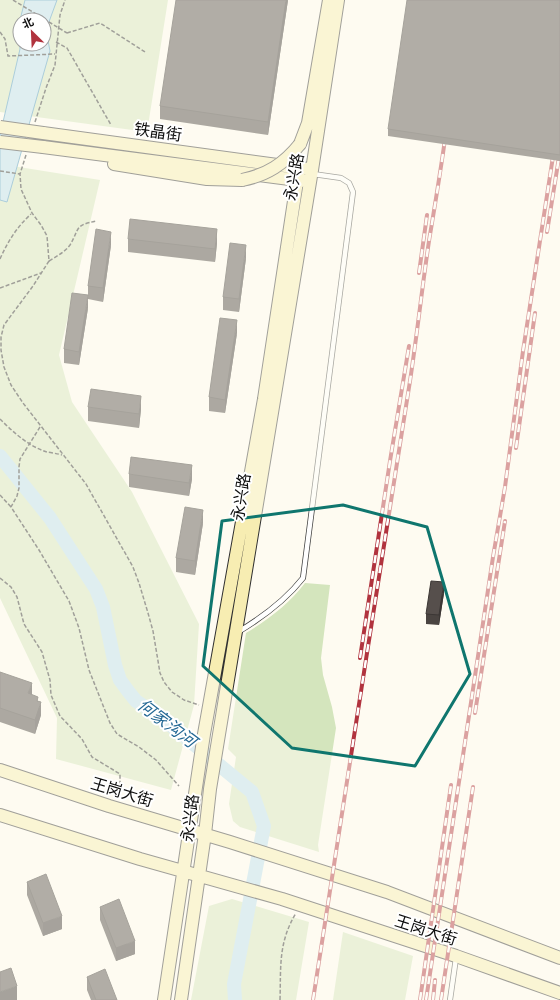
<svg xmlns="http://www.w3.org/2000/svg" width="560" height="1000" font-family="'Zilla Slab','Noto Sans SC',serif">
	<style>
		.green { fill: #d4e5bd; fill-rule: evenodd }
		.water { fill: #badef0; stroke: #4895c0 }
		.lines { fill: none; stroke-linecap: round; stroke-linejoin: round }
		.river { stroke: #badef0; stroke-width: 14 }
		.service-casing { stroke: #414141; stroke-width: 6 }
		.secondary-casing { stroke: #303030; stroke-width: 14 }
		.path { stroke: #303030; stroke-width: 1.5; stroke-dasharray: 4 2; stroke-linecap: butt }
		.service { stroke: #fff; stroke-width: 4.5 }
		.secondary { stroke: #f7edb2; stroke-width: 12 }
		.rail-casing { stroke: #b1333e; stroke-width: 4 }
		.rail { stroke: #fff; stroke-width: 2.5; stroke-dasharray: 8; stroke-linecap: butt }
		.secondary-bridge-casing { stroke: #303030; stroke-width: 14; stroke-linecap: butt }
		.path-bridge { stroke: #303030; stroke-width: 1.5; stroke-dasharray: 4 2; stroke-linecap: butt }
		.secondary-bridge { stroke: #f7edb2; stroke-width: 12 }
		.wall { fill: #4a4441 }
		.shaded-wall { fill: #3c3735 }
		.building { fill: #564f4c; stroke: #3c3735 }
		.marked { fill: none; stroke: #0f766e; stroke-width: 3; stroke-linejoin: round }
		.labels { text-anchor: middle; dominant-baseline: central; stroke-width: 4; stroke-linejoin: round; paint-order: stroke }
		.street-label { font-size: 16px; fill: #0e0e0e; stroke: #fff }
		.water-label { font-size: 17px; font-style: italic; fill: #236894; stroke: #fff }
	</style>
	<rect width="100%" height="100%" fill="#fefbf1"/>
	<path class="green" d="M0,0h168l-21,132 -147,-20zM20,20h24v24h-24z
		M0,164l100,16 -41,175 13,47 60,90 67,132 -5,81 -23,85 -115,-31 1,-41 -57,-120z
		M305,583l25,2 -9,73 2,17 9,32 4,21 -18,117 1,7 -79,-25 -7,-6 -4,-17 7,-47 -8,-8 18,-116c23,-14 43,-29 59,-50z
		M232,899l77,23 -13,78h-105l18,-94z
		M343,932l70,24 -8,44h-72z"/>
	<path class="water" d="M25,0h32l-11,30 4,21 -43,151 -7,-2v-65l20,-86 -1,-18 1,-10v23h24v-24h-24z"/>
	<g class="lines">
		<path class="river" d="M0,456l50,62 46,71 7,18 12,58 5,15 8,11 8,10 26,17 90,74 12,34 -30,158 1,16"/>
		<defs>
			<path id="service" d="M238,632c25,-15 47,-31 65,-54l50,-386 -4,-9 -8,-5 -28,-4
				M450,1000l6,-42"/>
			<path id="secondary" d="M43,133l264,36
				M300,144l8,-21 21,-123
				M43,147l262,34
				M114,164l93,15 35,1
				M0,770l109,36 121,36 157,50 173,66
				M0,815l140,44 142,40 174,57 104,37
				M164,1000l40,-266 60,-335 35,-231
				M181,1000l24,-166 5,-45 102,-619 26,-170"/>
		</defs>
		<use href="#service" class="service-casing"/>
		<use href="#secondary" class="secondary-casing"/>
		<path class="path" d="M0,32l5,7 3,17 47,-2
			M67,33l33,-10 45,29
			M56,42l11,6 44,77
			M35,122l11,-34 9,-23 5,-50 5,-15
			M26,155l-6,19 1,15 11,24 9,12 6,11 2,25 -16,25 -29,39 -3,12v13l3,17 7,18 12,18 63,81 47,83 6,16 9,30 5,18 7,42 4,9 8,10 12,8 15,5
			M0,171l20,3
			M0,259c8,-18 17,-32 31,-45
			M49,261c8,-5 16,-9 21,-16 10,-17 4,-20 27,-24
			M0,288l41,-15
			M0,419c12,12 27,26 44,32 5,2 12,2 18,4
			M40,427l-20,32 -1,8v21l-2,8 -6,11 28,43 30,51 10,27 10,42 21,53 7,11 22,13 17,13 23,26
			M0,495l11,12
			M0,578l11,9 6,10 7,27 18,28 8,28 1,15 9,21 22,23 10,18 28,17v9l-7,14
			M280,1000c1,-33 -2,-57 16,-87"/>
		<use href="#service" class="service"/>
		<use href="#secondary" class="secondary"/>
		<defs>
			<path id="rail" d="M547,232l13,-81
				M419,273l8,-58
				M516,448l19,-135
				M360,658l30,-197 19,-115
				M475,713l30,-192
				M313,1000c32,-206 64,-413 97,-619 7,-46 12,-93 19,-140 6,-36 12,-72 17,-109
				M420,1000l31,-215
				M426,1000l67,-443 12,-70 18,-136 31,-201
				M433,1000l2,-20
				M441,1000l32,-213"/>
		</defs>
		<use href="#rail" class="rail-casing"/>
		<use href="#rail" class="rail"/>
		<defs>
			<path id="secondary-bridge" d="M0,127l43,6
				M0,142l43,5
				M242,180c25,-5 42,-16 58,-36"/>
		</defs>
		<use href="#secondary-bridge" class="secondary-bridge-casing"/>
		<path class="path-bridge" d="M13,0l54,33"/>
		<use href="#secondary-bridge" class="secondary-bridge"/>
	</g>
	<path class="wall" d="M288,0l-20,135 -108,-16v-13z
		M560,0v161l-172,-25v-7z
		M128,239l89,4 -2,19 -87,-10z
		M111,245l-8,57 -15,-3v-13z
		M246,258l-7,54 -16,-2v-13z
		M88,308l-9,57 -15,-2v-14z
		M237,333l-12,80 -16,-2v-14z
		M88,407l53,2 -2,19 -51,-7z
		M129,474l63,5 -3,17 -60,-9z
		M203,523l-8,52 -19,-3v-14z
		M444,593l-5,32 -13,-1v-10z
		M0,672l32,23 6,6 3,14 -6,19 -35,-12z
		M27,882l35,47 -19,7 -16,-41z
		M100,907l35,47 -19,7 -16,-41z
		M87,977l30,23h-26l-4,-10z"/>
	<path class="shaded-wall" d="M286,0h2l-20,135v-13z
		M217,229v14l-2,19v-13z
		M111,232v13l-8,57v-14z
		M246,245v13l-7,54v-13z
		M88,295v13l-9,57v-13z
		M237,320v13l-12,80v-13z
		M141,396v13l-2,19v-14z
		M192,465v14l-3,17v-13z
		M203,510v13l-8,52v-14z
		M444,582v11l-5,32v-10z
		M32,683v13l-4,-3z
		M41,702v13l-6,19v-14z
		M62,916v13l-19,7v-13z
		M135,941v13l-19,7v-13z
		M17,986v14h-17v-8z"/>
	<path class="building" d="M176,0h110l-18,122 -108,-16z
		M407,0h153v155l-172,-26z
		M130,219l87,10 -2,20 -87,-10z
		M96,229l15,3 -8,56 -15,-2z
		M230,243l16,2 -7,54 -16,-2z
		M72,293l16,2 -9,57 -15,-3z
		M220,318l17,2 -12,80 -16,-3z
		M91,389l50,7 -2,18 -51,-7z
		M131,457l61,8 -3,18 -60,-9z
		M185,507l18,3 -8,51 -19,-3z
		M431,581l13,1 -5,33 -13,-1z
		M0,672l32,11 -4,10 10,4 -1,4 4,1 -6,18 -35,-12z
		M46,874l16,42 -19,7 -16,-41z
		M119,899l16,42 -19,7 -16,-41z
		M11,968l6,18 -17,6v-20z
		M105,969l12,31h-21l-9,-23z"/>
	<path d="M0 0H560V1000H0ZM343,505l84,22 43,147 -55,92 -123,-18 -89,-82 19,-145z" fill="#fefbf1" fill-opacity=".55" fill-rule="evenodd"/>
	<path class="marked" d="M343,505l84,22 43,147 -55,92 -123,-18 -89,-82 19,-145z"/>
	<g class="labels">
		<g class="street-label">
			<text transform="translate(158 132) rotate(8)">铁晶街</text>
			<text transform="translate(294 177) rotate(-80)">永兴路</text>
			<text transform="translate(241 497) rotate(-81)">永兴路</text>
			<text transform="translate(122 792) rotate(17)">王岗大街</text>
			<text transform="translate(190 818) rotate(-83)">永兴路</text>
			<text transform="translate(426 930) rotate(18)">王岗大街</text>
		</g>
		<g class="water-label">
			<text transform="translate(167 723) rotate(37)">何家沟河</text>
		</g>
	</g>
	<g transform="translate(32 32) rotate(336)"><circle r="19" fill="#ffffff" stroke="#9f9f9f"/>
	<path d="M0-3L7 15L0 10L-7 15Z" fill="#b1333e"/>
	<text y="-6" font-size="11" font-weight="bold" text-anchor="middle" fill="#0e0e0e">北</text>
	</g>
</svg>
